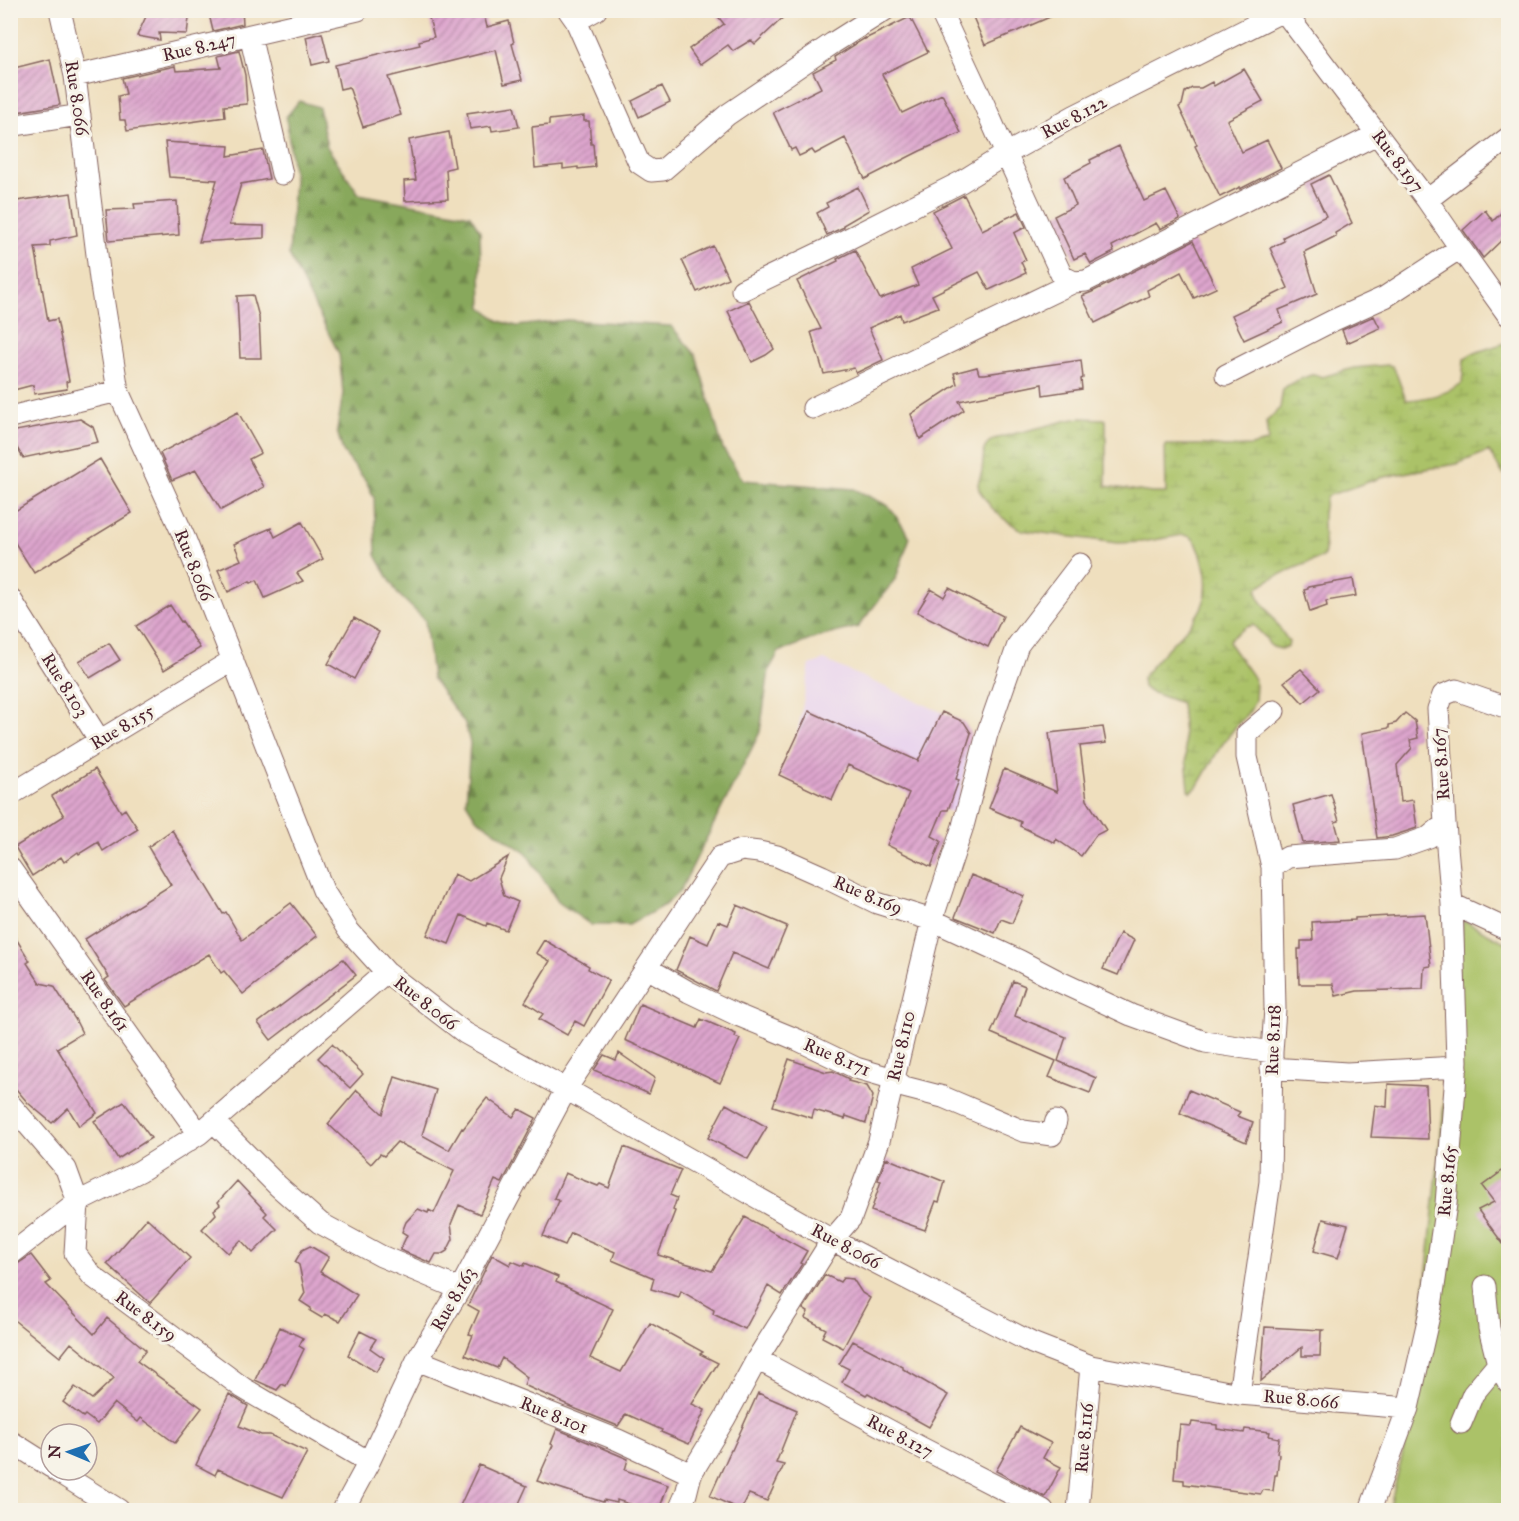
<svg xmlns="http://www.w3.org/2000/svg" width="1519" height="1521" font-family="'IM FELL Great Primer',serif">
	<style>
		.built { fill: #e8d2ee }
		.forest { fill: url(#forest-firs); stroke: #696444; stroke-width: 1.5 }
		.wetland { fill: url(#wetland-marsh); stroke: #7a7049; stroke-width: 1.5 }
		.pitch { fill: #abc267; stroke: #7a7049; stroke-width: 1.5 }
		.building { fill: url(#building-hatch) }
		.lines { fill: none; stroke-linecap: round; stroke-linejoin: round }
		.minor-casing { stroke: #84625e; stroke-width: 23 }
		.minor { stroke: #fff; stroke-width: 21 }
		.labels { text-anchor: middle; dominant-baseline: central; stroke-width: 6; stroke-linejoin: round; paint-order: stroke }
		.street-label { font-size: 18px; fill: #4a1f2b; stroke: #f7f3e8 }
	</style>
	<defs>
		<pattern id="forest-firs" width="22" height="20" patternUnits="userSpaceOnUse" patternTransform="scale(1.5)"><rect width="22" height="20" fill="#88a85c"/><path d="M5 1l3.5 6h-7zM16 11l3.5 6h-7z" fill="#71884c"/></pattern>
		<pattern id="wetland-marsh" width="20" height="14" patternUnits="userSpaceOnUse" patternTransform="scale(1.5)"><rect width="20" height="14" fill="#abc267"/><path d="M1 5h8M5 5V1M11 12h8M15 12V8" fill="none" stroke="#95a65a"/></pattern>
		<pattern id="building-hatch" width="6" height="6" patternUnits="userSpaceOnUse" patternTransform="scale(1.5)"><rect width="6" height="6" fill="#dda5cd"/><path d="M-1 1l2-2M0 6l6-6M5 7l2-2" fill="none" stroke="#b586a7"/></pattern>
	</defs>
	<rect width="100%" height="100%" fill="#f7f3e8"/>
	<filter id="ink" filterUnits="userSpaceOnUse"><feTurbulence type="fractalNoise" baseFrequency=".0167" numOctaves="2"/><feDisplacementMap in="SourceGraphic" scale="12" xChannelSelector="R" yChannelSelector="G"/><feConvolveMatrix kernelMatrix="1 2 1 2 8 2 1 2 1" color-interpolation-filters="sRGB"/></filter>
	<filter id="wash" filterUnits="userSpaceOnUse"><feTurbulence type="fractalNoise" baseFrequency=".008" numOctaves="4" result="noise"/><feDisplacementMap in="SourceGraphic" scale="24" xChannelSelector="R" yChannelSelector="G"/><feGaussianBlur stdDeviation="1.35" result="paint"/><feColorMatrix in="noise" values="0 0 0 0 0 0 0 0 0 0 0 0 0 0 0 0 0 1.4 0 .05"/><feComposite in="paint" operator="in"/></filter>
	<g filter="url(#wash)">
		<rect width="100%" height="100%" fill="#efdfbe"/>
		<path class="built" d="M824,660l140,62 7,11 -14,80 -14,-3 -147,-69 14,-76z"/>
		<path class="forest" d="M299,101l20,6 8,40 32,47 111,21 10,16 2,76 17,14 18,5 50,-6 104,6 25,29 27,94 20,31 111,9 35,17 21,31 -14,41 -38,49 -43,11 -36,14 -10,18 -9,62 -80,159 -15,14 -36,20h-38l-33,-23 -31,-48 -51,-36 -10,-16 4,-59 -5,-19 -33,-46 -7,-58 -28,-27 -21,-38 -2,-57 -8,-17 -23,-29 -6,-21 6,-38 -4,-39 -50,-99 5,-76 -8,-62z"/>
		<path class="wetland" d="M1508,342v131l-5,1 -2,-3 -12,-20 -32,13 -48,8 -29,6 -53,18c-7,17 -3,38 -2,55l-1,4 -3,3c-10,4 -62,22 -64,32 0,3 2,7 3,9l27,40 2,3 -1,4 -7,3 -8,-2 -4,-3 -4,-7 -12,-12 -7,2 -16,12 -1,3 2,4 22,31 3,8 -1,15 -5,11 -13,14 -18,24 -22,38 -6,5 -2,-2 -8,-87 -33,-12 -5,-4 -1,-8c3,-7 9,-12 14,-18 30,-36 63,-50 46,-103 -4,-11 -6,-22 -19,-23l-41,7 -25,1 -96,-13 -17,-11 -14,-13 -11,-16 -1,-6 4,-13 2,-21 4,-7 6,-4 75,-19 12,-2 23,1 2,1v66l46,7h14l-1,-48h40l21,2 25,-1 16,-4 1,-3 -2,-17 14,-14 3,-19c9,-8 20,-11 31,-15l8,3 32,-9 34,-3 4,1 3,4 11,30c19,-1 40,-5 56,-17l2,-23 7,-6z"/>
		<path class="pitch" d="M1463,920l45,24v566h-119l23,-95z"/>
		<g id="blocks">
			<path class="building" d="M149,10h41l-3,24 -28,-1 1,7 -23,-4z
				M208,10h34l1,14 -30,7z
				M456,10h27l4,17 22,-6 5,22 -2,1 10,36 -18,4 -8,-34 -108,27 13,38 -38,12 -14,-40 -9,2 -5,-24 85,-20 -1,-4 15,-4 -5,-19z
				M713,10h78l-36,34 -4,-4 -18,11 -5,-6 -28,20 -11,-16 35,-25z
				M970,10h96l-81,35z
				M910,17l18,35 -46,22 20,39 40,-19 19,39 -41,18 -55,28 -20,-41 -30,16 -3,-4 -13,6 -4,-8 -4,2 -18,-38 48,-24 -8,-16 23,-12 -1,-3 30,-19v1z
				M322,33l7,28 -17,4 -6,-28z
				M239,51l6,24 2,29 -23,2 1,11 -98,14 -2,-11h-5l-2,-24 8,-2 -4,-16 53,-12 1,5 45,-3 -3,-12z
				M50,59l10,46 -50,8v-44z
				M1244,69l19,32 -36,19 15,32 25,-12 14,28 -41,21v-2l-20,10 -25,-51 2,-1 -18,-38 3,-2 3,-13 7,-4h9l11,-6 2,4z
				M662,86l8,16 -31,15 -7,-16z
				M514,106l5,21 -27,4 -1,-5 -21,3 -3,-16z
				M584,116v5h5l2,23h2l2,23 -17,2v-2l-15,2v-4l-28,3 -3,-41 17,-2v-5z
				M449,132l6,35 -9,2 2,30 -43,2 -1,-20 12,-1 -7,-40z
				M165,142l64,4 -1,10 35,-6 6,29 -28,5 -12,41 35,1v12l-65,4 18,-62 -48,-3z
				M1119,146l25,55 22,-10 14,28 -20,10 -4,-6 -44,23 2,6 -23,12 -6,-10 -11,5 -20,-43 22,-11 -12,-28 27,-14 -1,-3z
				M1329,175l23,48 -17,10 1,3 -32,16 13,42 -38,16 4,12 -39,18 -12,-25 56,-27 -18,-40 14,-7 -1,-4 43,-21 -15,-32z
				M858,187l11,23 -26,15 1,2 -17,8 -10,-22 11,-6 -2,-4z
				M71,193l6,42 -27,6v5l-15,1 13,74 9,-2 12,62 -3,1 1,7 -33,5 -1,-9 -23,6v-189z
				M964,195l18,35 37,-18 7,15 -12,6 12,27 -5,2 5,11 -37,17 -10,-18 -47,23 6,12 -36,14 -2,-7 -31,14 14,32 -27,13 -2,-5 -30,6 -13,-42 10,-3 -24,-48 41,-20 -1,-2 18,-9 25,49 38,-14 -7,-16 41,-20 -19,-38z
				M177,201l2,34 -70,6 -3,-31 29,-1 -1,-5z
				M1509,205v28l-26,25 -20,-28 22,-20 8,11z
				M1193,241l23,47 -22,10 -13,-26 -34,18 2,6 -54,27 -13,-27 10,-4z
				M713,246l15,32 -31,14 -15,-32z
				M253,295l6,22 2,41h-21l-3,-62z
				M749,301l25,48 -8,6 -14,7 -24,-51z
				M1374,316l6,12 -33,15 -5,-13z
				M1081,360l2,18 -2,1 1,10 -39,6 -1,-11 -83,17 5,9 -44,29 -9,-25 46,-30 -3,-11 23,-6 2,7h6z
				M238,412l23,41 -12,6 15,28 -43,23 -25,-40 -24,10 -12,-27z
				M80,419l13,8 5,15 -75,16 -13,-22v-4z
				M100,459l32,54 -98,60 -24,-38v-21z
				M302,522l21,37 -26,14 6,8 -38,17 -8,-18 -6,3 -1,-2 -22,11 -10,-22 23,-10 -7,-16 37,-16 4,9z
				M1353,579l3,17 -30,5 1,5 -17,6 -6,-22 4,-1v-2z
				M949,588l54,28 -15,31 -71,-35 14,-23 13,8z
				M170,605l11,17 1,-1 18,27 -36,22 -28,-44z
				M354,618l25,14 -25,47 -26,-15z
				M109,643l11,17 -30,18 -11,-17z
				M1301,669l19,20 -17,14 -19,-21z
				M809,711l109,50 24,-49 22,10 7,11 -15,46 3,1 -11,30h-5l-11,26 9,5 -10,26 -44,-22 22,-52 -61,-28 -16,35 -53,-25z
				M1405,713l10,8 3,17 -8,2 2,8 -15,17 4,37 12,-2 4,28 -25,8 -15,2 -15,-105 27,-5v-3l7,-2z
				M1103,727l3,16 -26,3 7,54 19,30 -10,5 -15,21 -25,-17 -1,4 -35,-17 1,-4 -32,-14 15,-39 53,23 -8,-59z
				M95,769l26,43 4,-3 13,20 -35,22 -5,-9 -19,12 -1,-2 -14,10 -3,-5 -29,19 -17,-29 49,-31 -12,-20z
				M1331,794l8,27 -4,1 5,18 -37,3 -10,-38z
				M172,830l51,84 3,-2 16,28 49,-37 26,33 -74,58 -19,-23 -3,2 -12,-19 -85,52 -19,-26 4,-3 -24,-38 86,-54 -23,-38z
				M508,857l-9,21 5,18 14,6 -12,28 -19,-7 -1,3 -25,-11 -12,29 -22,-9 27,-61 15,7z
				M971,875l53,21 -12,27 -11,-4 -6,14 -40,-16z
				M737,905l50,21 -18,43 -37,-16 -16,38 -40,-21 14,-34 18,8 10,-23 10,4z
				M1425,914l6,52 -6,1v2h-1l-1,20 -66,2 -21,5 -3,-12h-34l-1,-35h3v-8h12l-1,-19 43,-2v-2z
				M10,929l20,32 -3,2 13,20 14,3 21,33 7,14 -25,15 40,65 -18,13 -11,-18 -16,15 -24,-20 -18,-21z
				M1120,933l14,7 -16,35 -15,-6z
				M544,940l45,26 -1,3 21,11 -25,46 -9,-5 -8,14 -28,-16 4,-5 -18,-12 25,-41 -14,-8z
				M343,959l13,16 -85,65 -13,-17z
				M1013,981l12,5 -10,30 51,21 -8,24 38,17 -6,15 -41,-16 7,-16 -65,-28z
				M640,1004l57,24 4,-9 35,15 -1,3 5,2 -20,44 -95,-43z
				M332,1044l31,30 -13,14 -32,-30z
				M619,1053l36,25 -6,16 -55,-24 10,-15 12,5z
				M789,1059l37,13 7,-1 16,8 -1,2 19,5 6,10 -7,27 -20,-7 -1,3 -31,-9 -2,8 -39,-12z
				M395,1077l41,13 -14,45 27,15 13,-22 1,1 24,-31 26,19 6,-8 17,9 -34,65 -7,-3 -15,34 -21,-9 -8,19 2,15 -6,12 -5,3h-6l-5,9 -31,-13 7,-15 -5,-3 4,-10 12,-13 10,4 1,-3 5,3 20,-42 -57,-29 -13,14 -4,-2 -9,10 -43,-40 29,-34 26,24z
				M1388,1084l38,2 2,53 -57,-2 4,-32 12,2z
				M1189,1090l51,22 -3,4 16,6 -7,20 -66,-29z
				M124,1102l27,36 -33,21 -24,-38z
				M726,1104l41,23 -19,32 -40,-21z
				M624,1147l57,23 -11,25 7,3 -4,12 2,1 -17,44 54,16 33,-54 62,34 -7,12 2,1 -20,31 -14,-9 -23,43 -32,-15 1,-4 -33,-19 -2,6 -28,-8 3,-11 -42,-18 3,-8 -44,-19 -6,12 -22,-9 16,-35 -5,-3 11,-25 33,13 2,-2 9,4z
				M886,1158l59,24 -6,20 -3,-1 -11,29 -54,-19 10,-30 -3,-1z
				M1509,1166v86l-31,-42 16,-8 -12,-16z
				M237,1181l30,32 -3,3 13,13 -24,24 -12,-13 -13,13 -26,-24 14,-15 -2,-4 6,-5 -2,-3z
				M147,1218l43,40 -40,45 -43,-39z
				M1323,1219l25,6 -10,33 -24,-7z
				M310,1246l19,11 -9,15 37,23 -17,26 -15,-7 -3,4 -12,-7 1,-3 -11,-7 5,-8 -6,-28 -4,-3 7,-12z
				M31,1255l20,26 -5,3 48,50 13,-16 39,32 -9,11 65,47 -27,35 -34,-25 -3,4 -24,-19 -17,21 -12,-9 -2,2 -20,-15 12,-15 17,12 22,-21 -43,-35 -11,14 -50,-40v-48z
				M492,1255l18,10 2,-4 12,5 1,-3 33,14 -2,5 57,27 -23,49 31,14 29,-49 53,29 -3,2 18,9 -26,41 13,6 -16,34 -28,-12 1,-2 -36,-16 -8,12 -52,-21v-1l-42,-19 3,-8 -25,-19 -5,10 -32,-13 8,-20 -4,-1 10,-23 -11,-6z
				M825,1275l15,7 3,-4 10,1 9,14 8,5 -27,50 -21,-11 4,-8 -21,-11 3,-6 -5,-3z
				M280,1327l23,11 -4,8 5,3 -18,37 -4,-2 -5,6 -22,-10z
				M1265,1327l58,3 -2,1 -1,25h-18v-9l-41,34z
				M360,1331l16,8 -6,9 14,10 -8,14 -28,-17z
				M853,1341l50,26v2l45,26 -19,32 -61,-34 -2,2 -24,-13 7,-13 -10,-5z
				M758,1393l39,17 -21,53 8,2 -17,36 -18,-7 -8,16 -31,-14 21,-46h1z
				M229,1394l19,12 -9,20 22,9h9l37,17 -24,45 -27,-11 -38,-17 -3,6 -19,-10z
				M1192,1422l25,3v4l27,4 1,-4 25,3 -1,4 10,2 -2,15 2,1 -2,21h-2l-2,16 -10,-1 -2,4 -24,-3 -53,-7v-4l-10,-1 3,-38h1l2,-16 11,1z
				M1020,1427l31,16 -8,15 18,9 -16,30 -49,-26z
				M557,1429l71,30 -3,11 43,15 -9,25h-11l-31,-10v3l-13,-3 -1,2 -66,-21 16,-36 -2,-1z
				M479,1465l48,21 -11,24h-58z"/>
		</g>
	</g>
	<g filter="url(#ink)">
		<use href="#blocks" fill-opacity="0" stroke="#84625e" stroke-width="1.5"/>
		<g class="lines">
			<defs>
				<path id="minor" d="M60,10l15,66 25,203 18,112 67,148 138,351 25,40 38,42 79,61 101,56 266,151 200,103 59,23 148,28 169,14
					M940,10l43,92 23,52 68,-38 209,-105
					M1283,10l144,190 33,48 48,67
					M569,11l7,10 20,-11
					M576,21l63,142 12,8 12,-1 64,-55 106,-72 52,-33
					M250,35l32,139
					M75,76l283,-66
					M10,126l70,-11
					M1427,200l81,-62
					M742,290l90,-43 129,-65 45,-28 56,122 12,6
					M1226,375l106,-54 53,-24 75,-49
					M813,408l261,-126 12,-1 291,-147
					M10,417l108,-26
					M10,598l90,143
					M10,795l223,-135
					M1272,867l-25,-110v-23l27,-23
					M10,868l189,266
					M1452,904l-7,-80 -7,-115 5,-14 13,-5 52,18
					M647,968l42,24 46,22 63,26 58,28 38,11 10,8 39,10 80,34 29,4 4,-14
					M1271,1068l76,5 110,-6
					M10,1104l56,65 12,33 -3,51 17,23 151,112 126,74
					M214,1122l64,64 42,37 61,33 79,33
					M10,1255l68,-53 62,-31 59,-37 187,-162
					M1485,1286l4,42 9,36 10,18
					M757,1359l163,88 123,63
					M417,1360l201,80 73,34
					M1239,1394l31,-212 2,-130 3,-43 -3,-142 16,-10 107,-8 34,-12 16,-13
					M1461,1423l12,-29 25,-30
					M10,1441l41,26
					M55,1470l64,40
					M343,1510l26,-48 48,-102 43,-71 106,-200 154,-232 22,-7 17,2 18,4 45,20 55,27 55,17 88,41 40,21 71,33 74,27 67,10
					M679,1510l7,-16 5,-20 34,-56 32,-59 75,-119 19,-22 28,-77 53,-221 31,-94 24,-92 31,-89 62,-81
					M1078,1510l13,-144
					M1370,1510l38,-102 23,-101 15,-103 11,-143 -5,-157 56,26"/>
			</defs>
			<use href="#minor" class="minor-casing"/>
			<use href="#minor" class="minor"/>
		</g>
	</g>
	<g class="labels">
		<g class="street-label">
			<text transform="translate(199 47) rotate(-13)">Rue 8.247</text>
			<text transform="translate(77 98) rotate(81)">Rue 8.066</text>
			<text transform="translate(1074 117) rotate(-28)">Rue 8.122</text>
			<text transform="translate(1398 161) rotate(53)">Rue 8.197</text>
			<text transform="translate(194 565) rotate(68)">Rue 8.066</text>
			<text transform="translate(65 685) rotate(58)">Rue 8.103</text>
			<text transform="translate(122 727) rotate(-31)">Rue 8.155</text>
			<text transform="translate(1441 764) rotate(-94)">Rue 8.167</text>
			<text transform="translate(868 895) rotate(23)">Rue 8.169</text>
			<text transform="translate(105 1001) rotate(55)">Rue 8.161</text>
			<text transform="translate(426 1003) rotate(38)">Rue 8.066</text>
			<text transform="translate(1273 1040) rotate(-88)">Rue 8.118</text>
			<text transform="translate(901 1046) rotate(-77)">Rue 8.110</text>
			<text transform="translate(837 1057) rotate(23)">Rue 8.171</text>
			<text transform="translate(1447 1181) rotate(-85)">Rue 8.165</text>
			<text transform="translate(846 1246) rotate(28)">Rue 8.066</text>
			<text transform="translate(453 1299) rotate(-60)">Rue 8.163</text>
			<text transform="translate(146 1316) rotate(37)">Rue 8.159</text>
			<text transform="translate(1301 1399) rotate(5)">Rue 8.066</text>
			<text transform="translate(554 1415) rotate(22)">Rue 8.101</text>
			<text transform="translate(900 1436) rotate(28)">Rue 8.127</text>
			<text transform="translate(1084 1438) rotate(-85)">Rue 8.116</text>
		</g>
	</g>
	<rect width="1519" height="1521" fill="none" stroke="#f7f3e8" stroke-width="36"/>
	<g transform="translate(69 1452) rotate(272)"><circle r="28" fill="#f7f3e8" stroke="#b29e9c" stroke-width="1.5"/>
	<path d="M0-4.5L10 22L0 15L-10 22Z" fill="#1f6fb2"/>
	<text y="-9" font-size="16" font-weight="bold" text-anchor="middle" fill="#4a1f2b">N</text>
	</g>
</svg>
